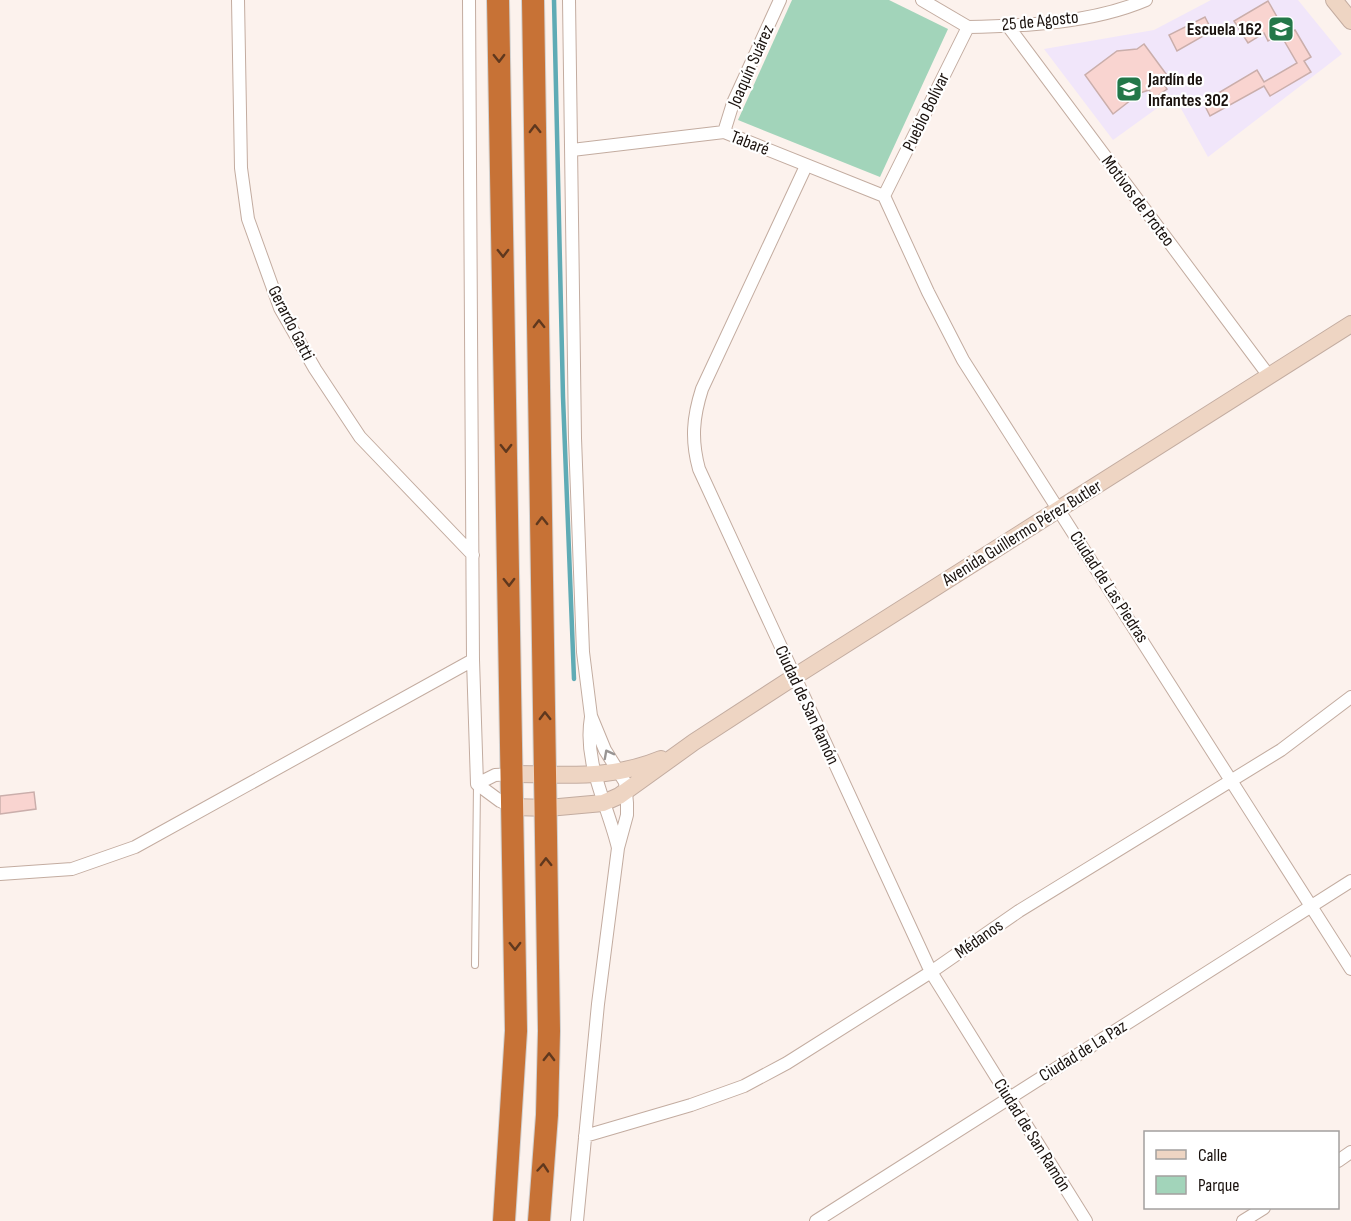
<svg xmlns="http://www.w3.org/2000/svg" width="1351" height="1221" font-family="'Sofia Sans Condensed',sans-serif">
	<style>
		.education { fill: #f1e6fa }
		.green { fill: #a2d4ba }
		.lines { fill: none; stroke-linecap: round; stroke-linejoin: round }
		.stream { stroke: #5fabb5; stroke-width: 4.5 }
		.building { fill: #f9d4d0; stroke: #caaeab; stroke-width: 1.5 }
		.lane-casing { stroke: #c3aca0; stroke-width: 8 }
		.street-casing { stroke: #c3aca0; stroke-width: 14 }
		.secondary-casing { stroke: #c3aca0; stroke-width: 18 }
		.highway-casing { stroke: #d1d0cf; stroke-width: 24 }
		.lane { stroke: #fff; stroke-width: 6 }
		.street { stroke: #fff; stroke-width: 12 }
		.secondary { stroke: #eed5c3; stroke-width: 16 }
		.highway { stroke: #c77236; stroke-width: 22 }
		.oneway { stroke: #5f381e }
		.oneway2 { stroke: #989493 }
		.labels { text-anchor: middle; dominant-baseline: central; stroke-width: 4.5; stroke-linejoin: round; paint-order: stroke }
		.street-label { font-size: 18px; fill: #1a120e; stroke: #fff }
		.poi-label { font-size: 18px; font-weight: bold; fill: #1a120e; stroke: #fff; text-anchor: end }
	</style>
	<rect width="100%" height="100%" fill="#fcf2ed"/>
	<path class="education" d="M1211,0h87l44,54 -134,103 -34,-61 -61,44 -69,-91 110,-19z"/>
	<path class="green" d="M792,0h97l59,29 -68,148 -142,-57z"/>
	<g class="lines">
		<path class="stream" d="M554,0l9,397 11,282"/>
	</g>
	<path class="building" d="M1268,1l17,30 -17,10 -4,-8 -16,10 -14,-22z
		M1205,17l7,14 -35,20 -8,-16z
		M1295,30l16,27 -7,4 7,11 -41,24 -6,-10 -54,30 -7,-14 54,-32 7,12 33,-19 -15,-26z
		M1144,44l25,34 -6,5 4,6 -12,9 -6,-8 -9,3 -27,21 -28,-39 32,-24 20,-2z
		M34,792l2,17 -36,5v-18z"/>
	<g class="lines">
		<defs>
			<path id="lane" d="M475,965l2,-181"/>
			<path id="street" d="M238,0l3,168 7,51 32,89 35,61 45,68 113,118
				M469,0l4,660 4,124 23,17 13,6
				M569,0l6,438 8,214 8,64 14,34 20,32 2,21v12l-9,33 -20,156 -21,217
				M922,0l46,27
				M1008,26l261,350
				M968,27c58,-1 124,-4 178,-27
				M724,132l9,-29 47,-103
				M572,150l152,-18 160,64
				M806,166l-104,223c-9,28 -11,51 -3,80l232,503 155,249
				M884,196l44,96 35,68 388,609
				M884,196l84,-169
				M591,717c-8,46 17,88 27,131
				M477,784l18,-9 18,-1
				M0,874l72,-5 63,-22 338,-187
				M585,1136l106,-31 53,-19 43,-23 144,-91 88,-61 262,-161 70,-53
				M1338,1161l13,-9
				M816,1221l535,-340
				M1243,1221l21,-13"/>
			<path id="secondary" d="M1334,0l17,21
				M513,774c54,0 97,6 148,-15
				M513,807l35,1 55,-5 16,-7 75,-54 100,-65 557,-353"/>
			<path id="highway" d="M498,0l18,1031 -12,190
				M533,0l16,1031 -2,84 -8,106"/>
		</defs>
		<use href="#lane" class="lane-casing"/>
		<use href="#street" class="street-casing"/>
		<use href="#secondary" class="secondary-casing"/>
		<use href="#highway" class="highway-casing"/>
		<use href="#lane" class="lane"/>
		<use href="#street" class="street"/>
		<use href="#secondary" class="secondary"/>
		<use href="#highway" class="highway"/>
	</g>
	<defs><path id="oneway-chevron" d="M-2-3.5L2.5 0L-2 3.5" fill="none" stroke-width="1.6" stroke-linecap="round" stroke-linejoin="round" transform="scale(1.5)"/></defs>
	<g class="oneway">
		<use href="#oneway-chevron" transform="translate(499 58) rotate(89)"/>
		<use href="#oneway-chevron" transform="translate(535 129) rotate(-91)"/>
		<use href="#oneway-chevron" transform="translate(503 253) rotate(89)"/>
		<use href="#oneway-chevron" transform="translate(539 324) rotate(-91)"/>
		<use href="#oneway-chevron" transform="translate(506 448) rotate(89)"/>
		<use href="#oneway-chevron" transform="translate(542 521) rotate(-91)"/>
		<use href="#oneway-chevron" transform="translate(509 582) rotate(89)"/>
		<use href="#oneway-chevron" transform="translate(545 716) rotate(-91)"/>
		<use href="#oneway-chevron" transform="translate(546 862) rotate(-91)"/>
		<use href="#oneway-chevron" transform="translate(515 946) rotate(89)"/>
		<use href="#oneway-chevron" transform="translate(549 1057) rotate(-89)"/>
		<use href="#oneway-chevron" transform="translate(543 1168) rotate(-85)"/>
	</g>
	<use class="oneway2" href="#oneway-chevron" transform="translate(608 754) rotate(-118)"/>
	<defs>
		<symbol id="school-square" viewBox="-11 -11 22 22"><rect x="-9" y="-9" width="18" height="18" rx="4" fill="#237749" stroke="#fff"/><path d="M0-5L7-2L0 1L-7-2ZM-4 1L0 2.5L4 1V4Q0 6-4 4Z" fill="#fff"/></symbol>
	</defs>
	<g fill-rule="evenodd">
		<use href="#school-square" x="1266" y="14" width="30" height="30"/>
		<use href="#school-square" x="1114" y="74" width="30" height="30"/>
	</g>
	<g class="labels">
		<g class="street-label">
			<text transform="translate(1040 21) rotate(-6)">25 de Agosto</text>
			<text transform="translate(751 66) rotate(-66)">Joaquín Suárez</text>
			<text transform="translate(926 112) rotate(-64)">Pueblo Bolívar</text>
			<text transform="translate(750 143) rotate(21)">Tabaré</text>
			<text transform="translate(1138 201) rotate(53)">Motivos de Proteo</text>
			<text transform="translate(291 323) rotate(63)">Gerardo Gatti</text>
			<text transform="translate(1022 533) rotate(-32)">Avenida Guillermo Pérez Butler</text>
			<text transform="translate(1109 587) rotate(57)">Ciudad de Las Piedras</text>
			<text transform="translate(807 705) rotate(65)">Ciudad de San Ramón</text>
			<text transform="translate(979 939) rotate(-35)">Médanos</text>
			<text transform="translate(1083 1051) rotate(-32)">Ciudad de La Paz</text>
			<text transform="translate(1032 1135) rotate(58)">Ciudad de San Ramón</text>
		</g>
		<g class="poi-label">
			<text x="1262" y="29">Escuela 162</text>
			<text x="1148" y="79" text-anchor="start">Jardín de<tspan x="1148" dy="21">Infantes 302</tspan></text>
		</g>
	</g>
	<rect x="1144" y="1131" width="195" height="78" fill="#ffffff" stroke="#a3a09f" stroke-width="1.5"/>
	<rect x="1156" y="1150" width="30" height="9" fill="#eed5c3" stroke="#a3a09f" stroke-width="1.5"/>
	<text x="1198" y="1161" font-size="18" fill="#1a120e">Calle</text>
	<rect x="1156" y="1176" width="30" height="18" fill="#a2d4ba" stroke="#a3a09f" stroke-width="1.5"/>
	<text x="1198" y="1191" font-size="18" fill="#1a120e">Parque</text>
</svg>
